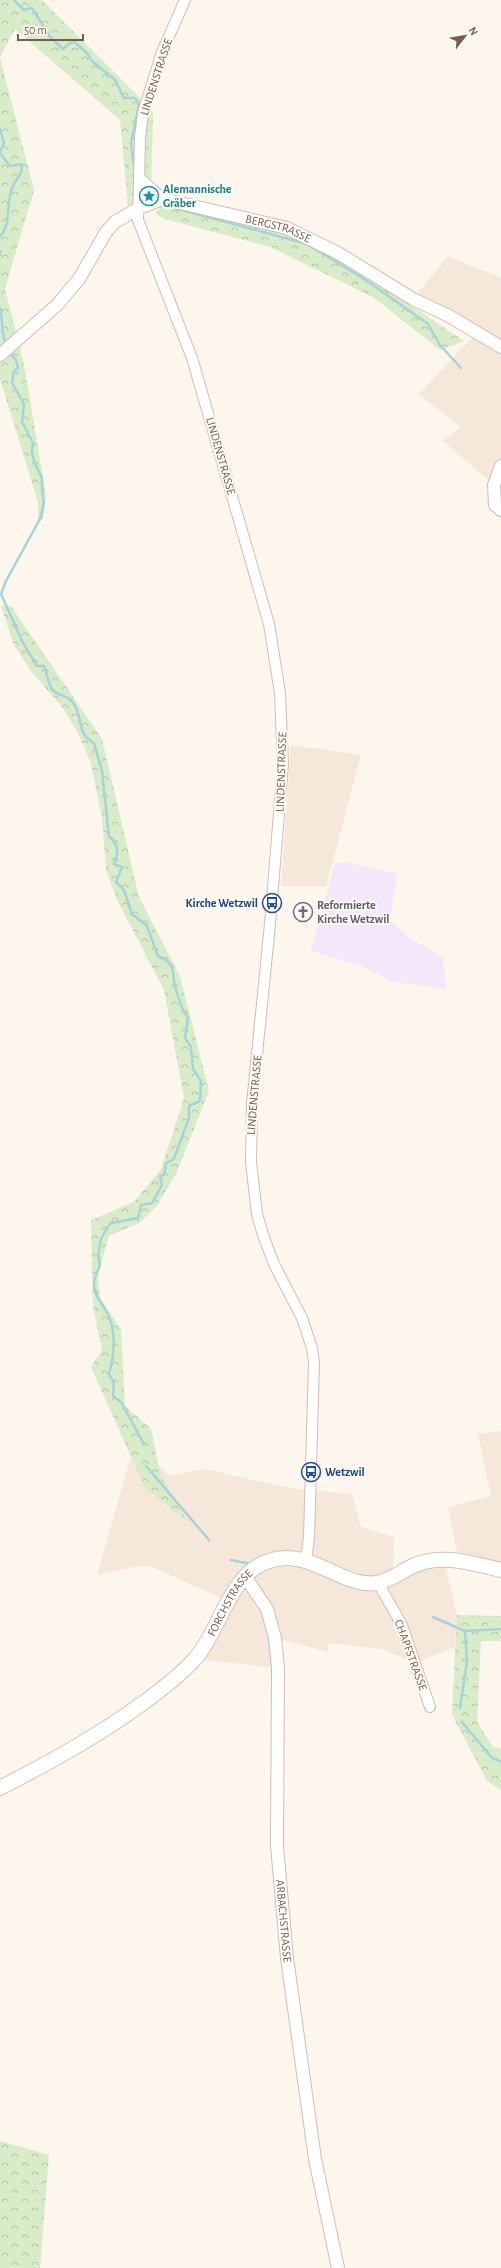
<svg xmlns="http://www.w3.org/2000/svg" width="501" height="2268" font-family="'Alegreya Sans',sans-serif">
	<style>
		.residential { fill: #f5e8da }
		.education { fill: #f3e8fa }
		.forest { fill: url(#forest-crowns) }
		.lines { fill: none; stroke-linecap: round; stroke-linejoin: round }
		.stream { stroke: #a5d3da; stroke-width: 2.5 }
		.minor-casing { stroke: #d1beb0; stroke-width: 12 }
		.tertiary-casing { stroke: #d1beb0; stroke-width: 14 }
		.secondary-casing { stroke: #d6c0b0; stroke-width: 16 }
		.minor { stroke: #fff; stroke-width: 10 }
		.tertiary { stroke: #fff; stroke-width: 12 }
		.secondary { stroke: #fff; stroke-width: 14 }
		.labels { text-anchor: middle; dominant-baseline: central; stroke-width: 4; stroke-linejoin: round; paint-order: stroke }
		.street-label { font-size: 12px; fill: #7a5c4d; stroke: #fffaf3 }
		.culture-label { font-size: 12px; font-weight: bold; fill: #0d838f; stroke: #fffaf3; text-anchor: start }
		.transit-label { font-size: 12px; font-weight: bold; fill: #164399; stroke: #fffaf3; text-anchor: end }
		.worship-label { font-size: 12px; font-weight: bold; fill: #5b616d; stroke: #fffaf3; text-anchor: start }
	</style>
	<defs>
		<pattern id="forest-crowns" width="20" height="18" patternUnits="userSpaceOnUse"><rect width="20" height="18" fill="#d8ecc9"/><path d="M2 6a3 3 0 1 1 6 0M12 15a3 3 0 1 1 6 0" fill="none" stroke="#b4c2a5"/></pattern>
	</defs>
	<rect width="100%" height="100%" fill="#fdf6ec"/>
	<path class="residential" d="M448,256l53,22v188l-7,19 -51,-44 17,-14 -41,-33 58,-62 -64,-33z
		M291,745l70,10 -35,132 -45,-1z
		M501,1431v139l-42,-9 -11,-54 43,-11 -13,-62z
		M135,1442l18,16 16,18 36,-7 85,19 62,6 9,33 33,10 -1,39 51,-16 13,55 -2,32 -40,16 -33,-14 -53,-6 -1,9 -53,-14 3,30 -74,-8 15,-24 9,-21 -5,-16 -73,-33h-12l-41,9z"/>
	<path class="education" d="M345,862l52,12 -7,46 18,17 35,20 3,32 -53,-7 -32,-16 -50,-15 24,-88z"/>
	<path class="forest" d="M0,0h42l111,111 -2,83 -23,12 -8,-86 -105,-91 -15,28z
		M0,58l34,132 -29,99 19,75 22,131 -3,24 -5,4v-21l-38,-123z
		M166,199l93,21 68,29 137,92 -24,9 -67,-53 -103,-50 -105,-28 -9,-5z
		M1,606h10l91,133 37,158 41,79 29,115 -33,83 -19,32 -18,17 -30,13 -11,39 2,23 21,31 4,77 26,23 10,47 27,46 -43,-34 -54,-121 11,-17 -9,-43 -2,-87 43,-18 27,-33 23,-71 -20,-108 -46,-88 -12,-32 -4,-52 -11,-55 -13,-30 -16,-26 -32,-37 -17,-27z
		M457,1615l44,1v25h-20l-4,81 16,25 8,2v41l-14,-9 -35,-66z
		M0,2141l49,14 -9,113h-40z"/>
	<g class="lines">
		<path class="stream" d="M14,0l10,10 8,-2 18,29 13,12 10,-8 14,12 4,7 24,20 9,18h11l4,7 -8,38 4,31
			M0,129l4,14 -4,9
			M0,153l10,13 12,-2c0,14 -5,12 -9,22 -8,16 -1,38 -13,51
			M175,208l132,36 60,37 61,43 12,21 21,23
			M0,251v4
			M0,308c3,12 1,25 6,37
			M9,351l7,9 2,8 -4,3 -2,12 12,21 -2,18 11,21 -1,10 3,11 7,14v13l2,11 -3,15 -35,64 -5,13 21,47 15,25h7c4,8 3,16 8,23 6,9 18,3 25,21 5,14 2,25 17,33l8,28 7,65c10,9 10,16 5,28l8,3 -6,15 8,8 8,24 15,12 11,30c19,9 13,13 17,30 3,11 6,23 13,32l-3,20 6,9 2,22 8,12 -1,20 -11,5v12l-15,41 -8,4 -2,12 -4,1 2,9 -10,18 -11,2 -3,13 -27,5c-11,13 -15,26 -11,43 -17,30 7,34 12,60 4,16 1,33 -3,49l5,7 -1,14 8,6 23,42
			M146,1466l63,74
			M231,1560l20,4
			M433,1617l32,14 36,-2
			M460,1708l7,-47 -2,-30
			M462,1722l29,35 10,5"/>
		<defs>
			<path id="minor" d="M185,0l-23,52 -19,61 -3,25 -2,82 54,138 77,266 11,69 3,71 -13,160 -18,180 -1,58 6,52 6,21 11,29 28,54 10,30 2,15 -5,174 -3,23
				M141,179l22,20
				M378,1583l24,42 28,82"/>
			<g id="tertiary">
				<path id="s1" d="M0,355l57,-50 22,-26 27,-47 9,-10 24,-14 24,-9 124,29 51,25 75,46 36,17 52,31"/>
				<path d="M501,466l-7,19 1,20 6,5"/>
				<path id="s2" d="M246,1578l21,31 8,29 3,30 -1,178 10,112 28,201 23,109"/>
			</g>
			<g id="secondary">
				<path id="s3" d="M0,1788c50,-26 98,-52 143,-85 18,-13 36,-27 51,-43 26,-28 35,-87 75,-99 42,-14 72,27 108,22 13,-2 26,-13 38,-18 27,-12 59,-1 86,5"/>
			</g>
		</defs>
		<use href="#minor" class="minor-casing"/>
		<use href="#tertiary" class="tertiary-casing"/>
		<use href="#secondary" class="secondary-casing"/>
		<use href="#minor" class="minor"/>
		<use href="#tertiary" class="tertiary"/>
		<use href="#secondary" class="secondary"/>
	</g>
	<defs>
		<symbol id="sight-ring" viewBox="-11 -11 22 22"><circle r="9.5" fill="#fffaf3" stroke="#0f9aa8" stroke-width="1.5"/><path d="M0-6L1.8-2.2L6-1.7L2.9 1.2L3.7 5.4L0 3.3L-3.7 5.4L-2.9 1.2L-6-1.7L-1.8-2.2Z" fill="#0f9aa8"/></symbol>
		<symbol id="bus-ring" viewBox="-11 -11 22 22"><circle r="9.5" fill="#fffaf3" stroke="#1a4fb4" stroke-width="1.5"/><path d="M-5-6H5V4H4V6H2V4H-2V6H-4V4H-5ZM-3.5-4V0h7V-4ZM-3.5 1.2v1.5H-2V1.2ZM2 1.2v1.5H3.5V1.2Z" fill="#1a4fb4"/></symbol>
		<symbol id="church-ring" viewBox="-11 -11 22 22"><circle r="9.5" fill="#fffaf3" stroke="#6b7280" stroke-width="1.5"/><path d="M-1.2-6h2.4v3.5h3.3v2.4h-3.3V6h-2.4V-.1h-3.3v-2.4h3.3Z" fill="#6b7280"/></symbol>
	</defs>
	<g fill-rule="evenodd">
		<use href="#sight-ring" x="138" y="185" width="22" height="22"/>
		<use href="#bus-ring" x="261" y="892" width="22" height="22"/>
		<use href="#church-ring" x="292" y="901" width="22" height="22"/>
		<use href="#bus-ring" x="300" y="1461" width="22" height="22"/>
	</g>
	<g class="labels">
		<g class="street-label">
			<text transform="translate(156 77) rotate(-72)">LINDENSTRASSE</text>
			<text stroke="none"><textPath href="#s1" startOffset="350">BERGSTRASSE</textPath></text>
			<text transform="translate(221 456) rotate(74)">LINDENSTRASSE</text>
			<text transform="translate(281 772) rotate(-88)">LINDENSTRASSE</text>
			<text transform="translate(254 1095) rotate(-85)">LINDENSTRASSE</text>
			<text stroke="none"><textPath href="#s3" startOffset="301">FORCHSTRASSE</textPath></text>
			<text transform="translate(411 1655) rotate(70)">CHAPFSTRASSE</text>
			<text stroke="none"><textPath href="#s2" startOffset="351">ARBACHSTRASSE</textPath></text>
		</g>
		<g class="culture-label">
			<text x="163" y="189">Alemannische<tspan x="163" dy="14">Gräber</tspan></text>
		</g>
		<g class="transit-label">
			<text x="258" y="903">Kirche Wetzwil</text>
			<text x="325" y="1472" text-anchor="start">Wetzwil</text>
		</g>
		<g class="worship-label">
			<text x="317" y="905">Reformierte<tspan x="317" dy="14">Kirche Wetzwil</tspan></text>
		</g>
	</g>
	<g transform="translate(465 36) rotate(59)" stroke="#fffaf3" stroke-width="3" paint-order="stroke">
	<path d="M0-3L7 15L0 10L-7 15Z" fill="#7a5c4d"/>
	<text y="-6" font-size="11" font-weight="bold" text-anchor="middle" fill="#7a5c4d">N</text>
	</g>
	<path d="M18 34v6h65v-6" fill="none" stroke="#7a5c4d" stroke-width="2"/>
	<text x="24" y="34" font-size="12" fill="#7a5c4d" stroke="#fffaf3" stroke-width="3" paint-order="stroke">50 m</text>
</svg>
